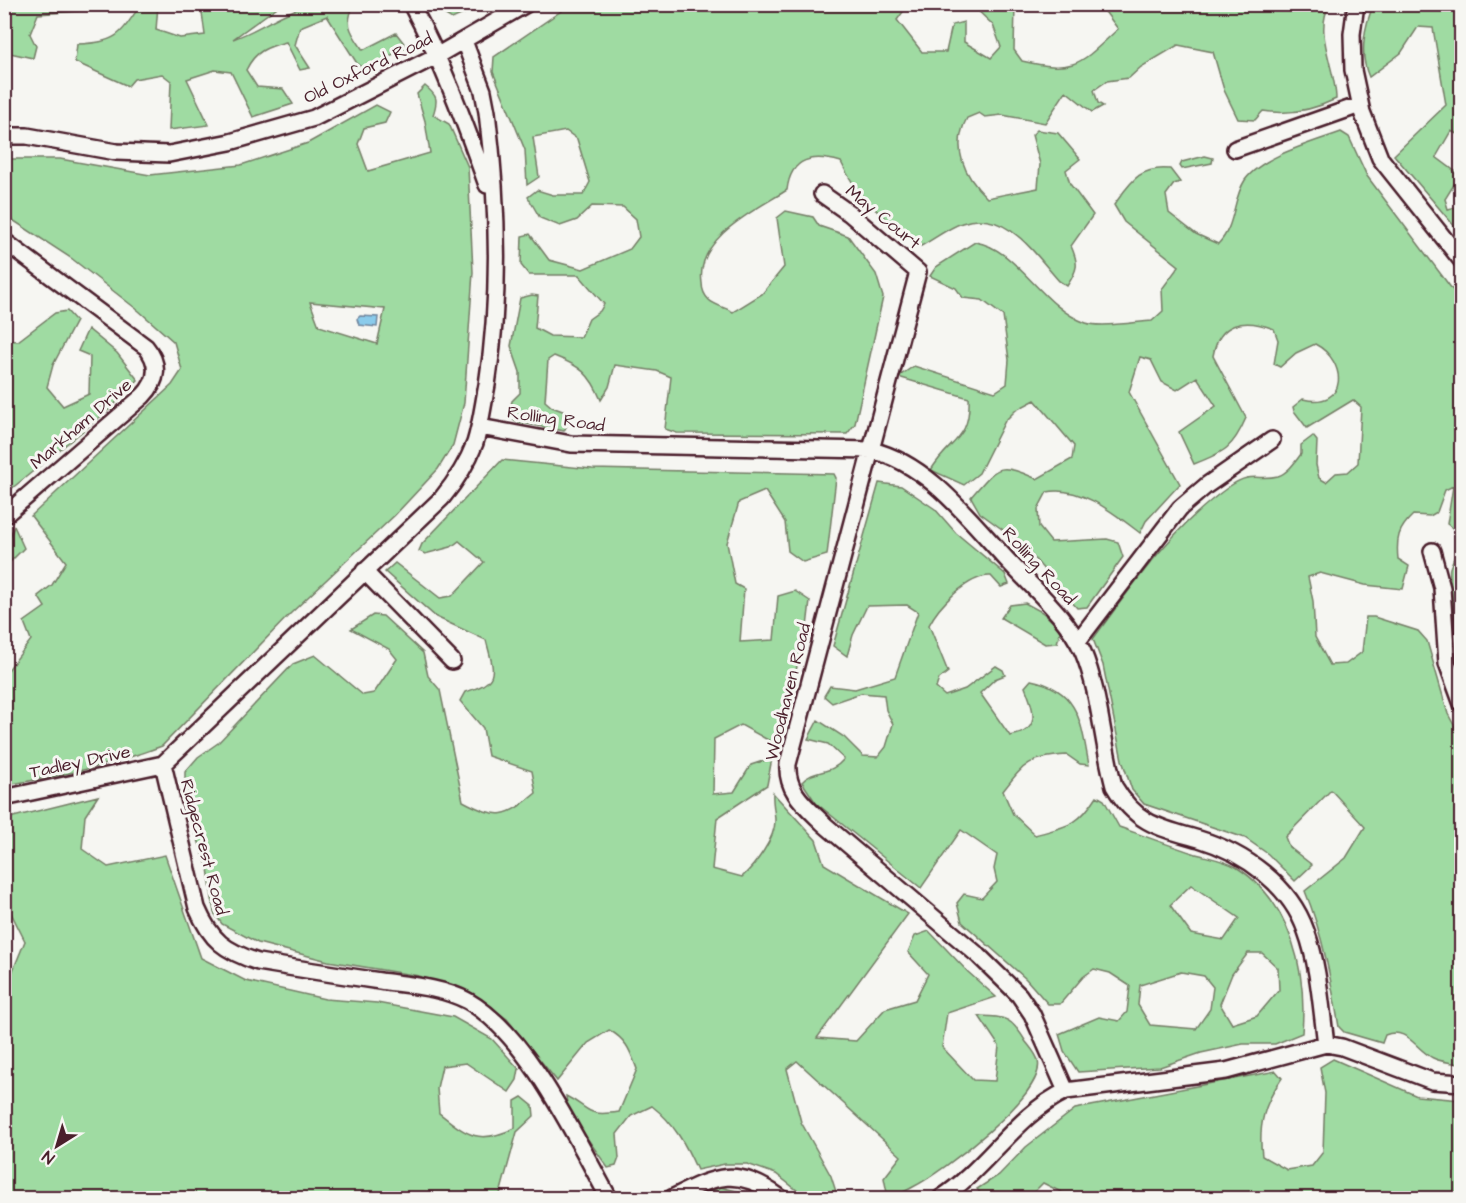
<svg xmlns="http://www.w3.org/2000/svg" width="1466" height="1203" font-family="'Architects Daughter',sans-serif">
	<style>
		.green { fill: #9fdba2; stroke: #747d66; stroke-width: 1.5; fill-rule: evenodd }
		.water { fill: #8acbeb; stroke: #70869e; stroke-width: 1.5 }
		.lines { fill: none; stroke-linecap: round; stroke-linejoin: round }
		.minor-casing { stroke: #4a1f2b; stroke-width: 20 }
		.minor { stroke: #f6f6f2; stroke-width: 15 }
		.labels { text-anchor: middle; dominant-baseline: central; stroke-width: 6; stroke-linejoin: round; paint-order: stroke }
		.street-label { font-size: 18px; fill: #4a1f2b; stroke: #f6f6f2 }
	</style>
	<rect width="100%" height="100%" fill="#f6f6f2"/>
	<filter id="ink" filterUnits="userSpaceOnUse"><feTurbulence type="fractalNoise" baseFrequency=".0167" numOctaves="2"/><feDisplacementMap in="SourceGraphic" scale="12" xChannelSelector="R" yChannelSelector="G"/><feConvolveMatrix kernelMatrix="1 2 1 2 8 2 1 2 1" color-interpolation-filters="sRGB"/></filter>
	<g filter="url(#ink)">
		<path class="green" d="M5,4h78v1l-5,6 -40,3 -8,20 6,12 -3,12 -28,-6z
			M141,4l17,1 -2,25 24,8 25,-3 -4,-30h14l4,6 11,-6h50l-47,34c30,-10 58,-35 89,-34l5,5 12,-1 2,-4h13c-10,20 -3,27 9,45l33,-17 11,14 -42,22 -7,-4 -31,-49 -27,11 -5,18 15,23 -10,2 -14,-28c-19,5 -31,9 -40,28l11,17 26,2 10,15 -40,13 -22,-45 -16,-2 -28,9 22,46 -40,5 2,-49 -9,-7 -28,5 -6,7 -53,-24 2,-18c40,-2 42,-7 64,-40z
			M1330,4c-17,28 6,65 6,95 -23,11 -49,16 -73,12l-8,9 -17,-1 -14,-29 -11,-38 -35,-7 -37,22 -12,11 -22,3 -13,9 4,13 5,3 -11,6 -26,-21 -21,32 -43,-8 -17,2 -6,-4 -12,5c-16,30 -3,58 20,80l51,-10 2,-24 -8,-29 5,-5 21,3 22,26 -14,11 4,14 23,31 -22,31c8,18 7,23 -4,40l-8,-5c-25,-28 -53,-73 -97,-58 -14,5 -28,16 -41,23 -35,-27 -61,-43 -80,-84 -28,-8 -50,-5 -54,28 -32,20 -92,48 -85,93 0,7 2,12 7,17 5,5 17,8 24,12l29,-18 22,-27 -7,-49 9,-7 27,6 6,9 29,10 28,38 7,23 -28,127 -8,10 -170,-1 -12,-4 6,-52 -14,-6 -42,-6 -6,22 -8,13c-11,-27 -21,-34 -47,-44l-6,4 -3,41 7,6 16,6v10l-4,8 -47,-9 -9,-6 4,-15 8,-8v-21l-9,-26 9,-48 12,-3 6,1 -3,32 15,8 31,1 8,-18 11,-8 4,-7 -25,-29h-50l-8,-10 1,-29 8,-2 19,26 34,9 47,-20 9,-12 -3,-18 -13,-12 -31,-1 -15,14 -17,6 -20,-8 -12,-21 9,-7 16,5h30l7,-13 -13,-43 -11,-8 -33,6 6,40 -12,8 -2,-35 -32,-78 1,-15 76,-52h338l-11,15 25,32h24l6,-27 12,-3v20l27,16 10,-11 -8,-22 -21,-20h43l-1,45 8,11c54,12 57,4 96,-32l-18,-24z
			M1374,4l87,1v131l-10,-5 -15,26 24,18 -15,24 3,10 13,-3v28l-67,-79 52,-50 -13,-77 -15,-1 -17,26 -32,24c-10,-22 -5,-51 5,-73z
			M443,5v-1l41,1 -32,14 -8,-5z
			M425,86c13,10 13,14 8,29l16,9 19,43 5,105 -9,131 -11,42 -15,24 -43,46 -105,99 -128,132c-50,19 -104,31 -157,39v-111l26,-34 -7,-18 21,-15 -7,-11 14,-11 14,-23 -35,-46 141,-131 10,-15 -8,-28 -35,-31 -68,-53 -66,-43v-56h55l90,16 91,-10 67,-22 68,-38 14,7 -5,11 -21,5 -6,16 10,27 62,-18 -5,-32 -8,-27zM310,302l75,7 -8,35 -58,-18z
			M1341,132l8,5 18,39 94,125v352c-3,-10 -13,-77 -11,-85 3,-9 8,-18 11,-27l-6,-11 -8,-6 6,-38 -8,4 -8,22 -7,4 -17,-1c-15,14 -17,24 -15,44l11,7 -6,23 -38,-4 -45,-12 -12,4 5,24 2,36 15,28 16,-1 16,-12 4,-35h8l44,14 9,10 21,73 13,24v326c-8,-1 -20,-2 -28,-6 -18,-9 -26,-32 -48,-23l-3,8 -38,-11 -5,-5c-8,-47 -16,-92 -34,-136l41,-33 19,-31 -34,-37 -46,47 4,10 23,18 -17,16 -27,-27 -23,-16 -101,-34 -12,-14 -10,-30 -19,-95 -10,-26c41,-55 79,-112 137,-153 22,-15 28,-5 48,-10 10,-3 17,-14 23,-22v-9l12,-9 4,5 -1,24 3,13 7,4 10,-9 12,-1 10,-9 3,-56 -8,-7 -46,28 -13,-17 -1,-4 10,-8c45,11 45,-38 12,-55l-19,9 -16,14 -6,-3 4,-24 -4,-11c-29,-11 -55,-8 -61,27l33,62c-13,30 -21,34 -52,46l-15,-32 37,-26 -19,-29 -20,13 -15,-8 -11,-22 -11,-3 -11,35 51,92 -34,37 -6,12c-25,-19 -60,-48 -93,-41l-9,17 1,18 12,15 56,-3 11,3 5,15 -36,50 -10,1 -56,-65 -41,-30 -9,-16c28,-32 26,-35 66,-18l35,-20 2,-13 -39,-46 -19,10 -11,11 -26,52 -15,12 -33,-15c19,-31 40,-30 38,-72l-71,-21 16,-11 81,26 12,-8 2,-24 -6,-44 -21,-16 -19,-2 -7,-10 -26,-12 6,-9 39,-25c42,6 66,65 111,81 15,5 49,-1 66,-2l11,-10 -1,-22 17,-23 -55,-44 -10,-17c17,-23 25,-39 56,-36l10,13 -6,2 -8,11 3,18 27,21 22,10c18,-18 14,-44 27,-64 17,-24 69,-38 96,-48z
			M1205,156l8,2 -1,5 -30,6 -2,-3 2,-4z
			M67,311l9,10 -23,44 -6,22 16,19 26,-12 1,-38 -12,-5 10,-22 29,24 21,27 -27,28 -106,86v-154l13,1 37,-28z
			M502,460l90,9 242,5 2,4 -9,77 -24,7 -15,-11 -3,-29 -20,-31 -26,11 -12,41 8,41 9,5 -4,53 34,-2 4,-44 17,-5 15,10 -3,26 -30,118 -36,-20 -27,14 -1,55 21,-2 17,-27 21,-7 -5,27 -50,33 -5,51 30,8c13,-12 33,-38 33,-56 0,-10 -3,-18 -2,-28l43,47 8,24 84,50 -91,124 39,3 29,-32 30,-9 13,-26 -20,-22 7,-16 14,-5 39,41 28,25 -49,16 -5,34 31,33 22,1 4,-35 -20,-30c28,1 32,1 47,26 4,5 11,13 12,19 9,33 -97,112 -125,126 -8,5 -17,8 -25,11l-4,-20 17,-22 -104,-95 -10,8 14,53 30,54 7,22h-31l-31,-24 -29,-10h-22l-28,6c-11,-25 -23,-47 -45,-64l-21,10 -14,18 2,24 -3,8 -8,2 -40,-57 -2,-15c26,13 19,21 53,16l18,-43c-7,-18 -10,-29 -28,-39l-21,13 -31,38 -50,-62 -37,-27 -51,-16 -91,-15 -70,-18 -36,-19 -8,-11 -6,-45 -23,-65v-31l13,-15 20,-14 75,-79 22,-9 48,40 11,-2 23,-34 -8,-10 -38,-20 22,-14 10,1 40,37 5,23 12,14 23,111c36,19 43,17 73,-8l-4,-22 -44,-15 -5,-28 -23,-27 5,-9c36,-10 29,-20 21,-52l-50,-23 -51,-45 10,-9 45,35 12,-2 32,-34 -25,-21 -8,6 -26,7 -6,-3 3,-7z
			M879,483l22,3 34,23 21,24 49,41 4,10 -8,3 -10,-11c-23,-1 -53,31 -62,49l19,47 -9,7 -3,9 9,8 20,-7 31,-23 7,4 2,5 -10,4 -15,14 30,43c32,-5 24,-26 15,-49l6,-7c49,10 50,44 58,85l-9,-1 -13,-9c-37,3 -41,6 -64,36l10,23 22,21c33,-9 43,-9 62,-39l7,4 15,27c25,9 49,18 74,26 13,4 31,7 43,14 56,35 71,105 66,166l-27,11h-32l-42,9 -41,14 -82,5 -14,-21 -5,-17 40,-17 20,4 8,-9 3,-26 -20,-13 -16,-4 -11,8 -23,27h-12l-22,-25 -64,-57 -5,-19 7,-9 18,4 15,-16 -3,-13 3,-14 -36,-25 -40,58 -105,-85 -14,-21c13,-14 28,-6 42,-23l-16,-15 -20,-5 10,-19 26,17 19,19 15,1 8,-10 7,-23 -7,-14 -2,-15 -23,-2 -29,10 -8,-7 6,-10 25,3 40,-12 23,-65 -11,-7 -40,1 -14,29 -6,21 -14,-10zM1191,885l48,33 -15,22 -33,-6 -21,-29zM1248,953h14l16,15 1,22 -22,26 -25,8 -12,-20 12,-30zM1181,972l23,4 9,11 -3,22 -14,20 -46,-4 -12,-20 2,-20z
			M14,526l10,22 -19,19v-17z
			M1025,603l17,9 19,17 -4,14 -12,1 -44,-26 9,-13z
			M98,796l-13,20 -3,33 26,18 57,-12 36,103 45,23 79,18 52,4 76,14 39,22 27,30 -2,11 -8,12 -43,-29 -24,3 -5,22 2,25c29,23 40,32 76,15v-27l7,-4 11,9 1,10 -17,16 -18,66h-494v-208l20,-49 -20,-40v-82z
			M1333,1059l84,37 44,4v98h-388l-30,-15 -8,8 1,7h-52l-7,-9 22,-14 27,-28 49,-38 201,-38 6,7c-18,26 -24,47 -20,78l25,14 25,-4 11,-14 2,-59 -5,-26z
			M720,1187l37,9 3,2h-63z"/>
		<path class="water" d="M360,316l18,1 -1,10 -18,-2 -2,-6z"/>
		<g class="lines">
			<defs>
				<path id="minor" d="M411,4c32,59 54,119 76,181
					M1356,4l-4,30 1,36 9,42 18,46 82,103
					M4,136h23l89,16 53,2 61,-12 84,-24 124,-63 88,-51
					M1235,149l125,-44
					M822,194l27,19 69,59 -130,492c-2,28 18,42 37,61l154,131 40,39 13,19 34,77
					M4,241l142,106c14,17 12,34 -3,49l-139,120
					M480,427l91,17 300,6c59,14 100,72 140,114 26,28 56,53 72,88 17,41 19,90 31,134 22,38 46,42 85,53 46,14 91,46 107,92 13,35 15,76 20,113
					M1432,551l10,37 5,75 15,41
					M364,571l88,90
					M1078,641l102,-133 27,-23 65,-45
					M163,764l279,-266c14,-17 25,-34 33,-55 6,-19 8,-38 12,-58 14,-89 11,-184 0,-273l-4,-21 -19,-50
					M163,764l34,144c14,33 28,43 61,54 41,7 81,13 122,19 28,4 62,6 88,20 60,34 108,138 141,197
					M4,798l159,-34
					M672,1198c45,-23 65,-32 109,0
					M941,1198c46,-30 75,-83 125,-107l160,-20 100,-27 16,3 90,34 30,2"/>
			</defs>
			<use href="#minor" class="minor-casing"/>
			<use href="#minor" class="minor"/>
		</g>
	</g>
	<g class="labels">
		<g class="street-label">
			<text transform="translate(368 68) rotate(-26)">Old Oxford Road</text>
			<text transform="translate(883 217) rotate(39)">May Court</text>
			<text transform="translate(556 419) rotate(8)">Rolling Road</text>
			<text transform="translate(81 424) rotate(-41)">Markham Drive</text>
			<text transform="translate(1039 566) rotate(47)">Rolling Road</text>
			<text transform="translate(788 692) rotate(-76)">Woodhaven Road</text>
			<text transform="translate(80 762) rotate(-12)">Tadley Drive</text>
			<text transform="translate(204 847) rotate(75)">Ridgecrest Road</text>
		</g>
	</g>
	<rect width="1466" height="1203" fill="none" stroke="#f6f6f2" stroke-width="24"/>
	<rect x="12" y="12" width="1442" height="1179" fill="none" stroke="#4a1f2b" stroke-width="2" filter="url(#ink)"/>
	<g transform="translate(57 1146) rotate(217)" stroke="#f6f6f2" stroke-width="4.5" paint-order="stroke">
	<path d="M0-4.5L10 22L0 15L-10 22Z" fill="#4a1f2b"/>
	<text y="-9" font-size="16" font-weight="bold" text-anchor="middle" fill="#4a1f2b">N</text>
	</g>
</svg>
